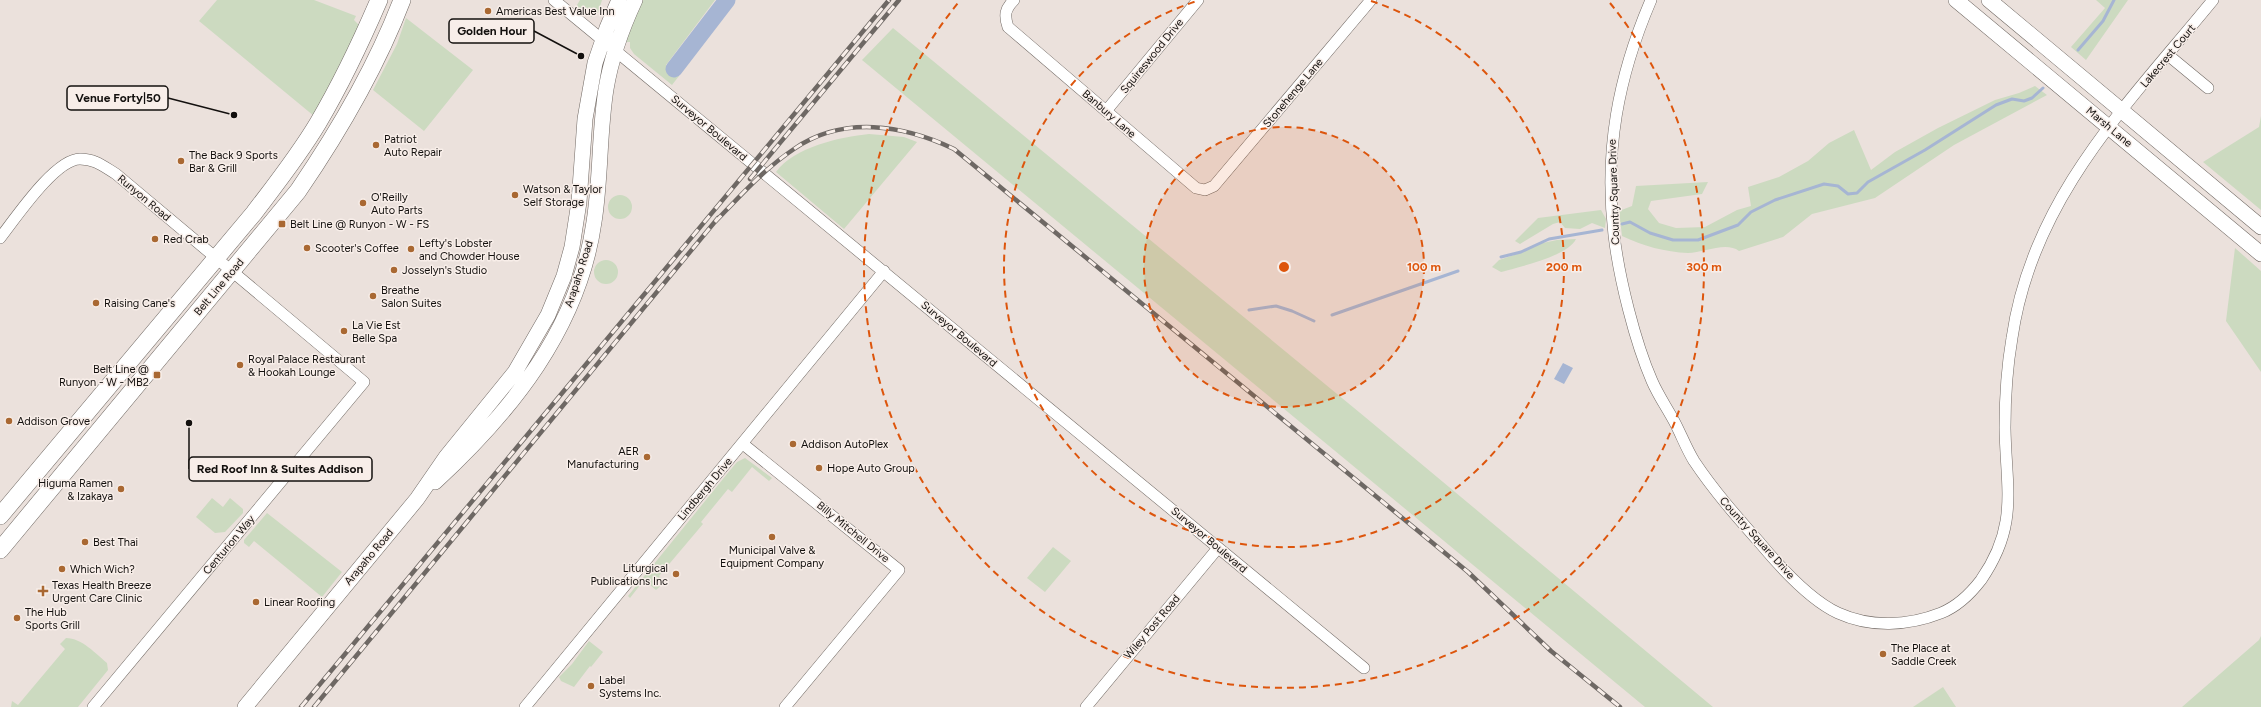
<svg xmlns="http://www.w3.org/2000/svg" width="2261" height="707" font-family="Figtree,sans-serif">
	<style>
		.green { fill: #ccdac0 }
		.water { fill: #a6b5d3 }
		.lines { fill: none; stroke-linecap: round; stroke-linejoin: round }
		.stream { stroke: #a6b5d3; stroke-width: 3 }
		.river { stroke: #a6b5d3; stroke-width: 17 }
		.street-casing { stroke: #716964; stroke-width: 12 }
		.secondary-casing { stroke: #716964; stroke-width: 16 }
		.primary-casing { stroke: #716964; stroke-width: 18 }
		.street { stroke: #fff; stroke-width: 11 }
		.secondary { stroke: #fff; stroke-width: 15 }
		.primary { stroke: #fff; stroke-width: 17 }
		.rail-casing { stroke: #6e6864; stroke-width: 4.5 }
		.rail { stroke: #f8eee9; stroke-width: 3; stroke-dasharray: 9; stroke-linecap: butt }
		.ring { fill: none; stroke: #dd550c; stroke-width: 2; stroke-dasharray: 7 5 }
		.poi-dot { fill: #a96832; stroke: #f8eee9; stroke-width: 1.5 }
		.labels { text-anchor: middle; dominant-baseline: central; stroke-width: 3; stroke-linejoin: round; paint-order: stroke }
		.poi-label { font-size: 11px; fill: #13100e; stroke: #f8eee9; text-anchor: start }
		.street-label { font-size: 11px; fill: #13100e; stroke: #f8eee9 }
		.centre { fill: #dd550c; stroke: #f8eee9; stroke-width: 2 }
		.ring-label { font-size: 12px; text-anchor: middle; font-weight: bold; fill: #dd550c; stroke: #f8eee9; stroke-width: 3; stroke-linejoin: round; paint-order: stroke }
		.leader { fill: none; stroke: #13100e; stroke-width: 1.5 }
		.callout-dot { fill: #13100e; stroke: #f8eee9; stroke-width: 1.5 }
		.callout { fill: #f8eee9; stroke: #13100e; stroke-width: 1.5 }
		.callout-label { font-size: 12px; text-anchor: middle; font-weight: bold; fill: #13100e }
	</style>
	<rect width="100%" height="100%" fill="#ebe1dc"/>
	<path class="green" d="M217,0h97l42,16 -2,4 7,7 -47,89 -115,-95z
		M580,0h22l-4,13 -6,1v3c-6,-2 -13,-6 -15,-12z
		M640,0h75l-49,65 13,11 -7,9 -38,-31 -4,-6v-6h-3l-1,-3z
		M2096,0h32l-42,60 -15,-13 34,-39z
		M406,18l67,52 -49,61 -51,-41 24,-46z
		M893,28l472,389 348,290h-68l-783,-647z
		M2035,86l12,9 -93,50 -79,53 -63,16 -29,23 -44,14c-13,-10 -36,2 -51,2 -23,-1 -45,-7 -66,-17l-3,-25 13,-5 4,-20 72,-4 -6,12 -51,7 -3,8 11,14 17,5 29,-1 32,-17 14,-4 -3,-19 31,-10 29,-16 21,-18 25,-13 17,40 24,-18 43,-24 57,-28 24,-7z
		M2261,116v94l-58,-48 56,-35z
		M869,134l35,3 13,5 -73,87 -68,-57c18,-25 64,-35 93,-38z
		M608 207a12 12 0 1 1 24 0a12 12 0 1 1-24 0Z
		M1601,210l5,9 -1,9 -13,-5 -12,6 -15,-1 -5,-6 -7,2 -33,20 -5,-3 23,-23z
		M1576,239c-8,17 -57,28 -75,33l-9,-5 7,-7 21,-7 18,-9 19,-4z
		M2235,248l26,23v101l-35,-51z
		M594 272a12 12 0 1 1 24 0a12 12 0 1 1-24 0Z
		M745,458l27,20 -3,3 -17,-14 -20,25 -4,-3 -27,33 2,2 -44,52 6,6 -9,8 -12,-10 -14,18 -2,-2 99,-122 10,-12z
		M212,498l11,9 7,-9 13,11v4l-18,19 -10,1 -19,-16z
		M267,513l75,59 -20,25 -68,-56 -5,6 -5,-4v-3z
		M1053,547l18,14 -26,31 -18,-14z
		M2261,636v71h-79l77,-67z
		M66,638c16,0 30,16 41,25l1,7 -30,37h-67l1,-6 6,4 47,-56 -5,-5z
		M589,641l14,11 -12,15 -1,-1 -16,21 -13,-6 -2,-4 13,-13z
		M1943,687l13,20h-43z"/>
	<path class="water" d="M1563,363l10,5 -9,16 -10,-5z"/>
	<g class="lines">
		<path class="stream" d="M2078,50l25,-29 11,-21
			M1622,224l8,-2 20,11 23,7h25l40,-15 13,-13 24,-12 49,-16 14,2 10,8 9,-1 11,-11 57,-32 71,-45 16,-6 12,2 8,-3 11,-10
			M1501,257l20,-5 28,-13 53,-9
			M1249,310l27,-4 16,5 22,10
			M1332,315l126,-44"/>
		<path class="river" d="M674,69l53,-69"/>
		<defs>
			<path id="street" d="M554,0l810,668
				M1014,0c-9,9 -10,15 -6,27l188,161 9,2 9,-4 157,-186
				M1651,0c-33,77 -47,151 -37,235 5,43 21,107 38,146 6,14 15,27 22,40 7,13 12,27 20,40 20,30 43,56 66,82 20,24 50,57 78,70 33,15 70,13 103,0 15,-6 30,-20 40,-33 38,-55 25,-91 24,-152 0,-30 2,-61 7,-90 20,-140 116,-234 201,-338
				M2168,55l40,33
				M1106,111l92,-111
				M0,238c15,-19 55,-79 80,-79 15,0 23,7 36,15l248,208 -271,325
				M743,444l156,126 -114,137
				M525,707l359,-436
				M1086,707l132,-159"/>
			<path id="secondary" d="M1956,0l305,254
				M1989,0l272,227
				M435,482c76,-70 144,-154 159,-260 7,-44 5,-89 12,-133 5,-30 16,-61 29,-89
				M245,707l172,-208 29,-42 69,-85 33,-57 16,-39 8,-29 7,-45 6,-83 10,-56 12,-35 12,-28"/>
			<path id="primary" d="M0,516l254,-303c22,-29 45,-58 64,-90 23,-39 43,-81 61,-123
				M0,550l298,-359c41,-60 78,-123 104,-191"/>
		</defs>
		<use href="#street" class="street-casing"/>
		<use href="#secondary" class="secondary-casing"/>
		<use href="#primary" class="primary-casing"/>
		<use href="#street" class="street"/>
		<use href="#secondary" class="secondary"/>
		<use href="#primary" class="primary"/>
		<defs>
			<path id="rail" d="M750,179l149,-179
				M715,222c25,-26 49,-53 79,-73 49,-34 110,-24 160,0l514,423 83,79 69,56
				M301,707l588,-707
				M314,707l404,-489"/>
		</defs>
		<use href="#rail" class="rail-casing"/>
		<use href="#rail" class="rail"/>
	</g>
	<circle cx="1284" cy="267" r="140" fill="#dd550c" fill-opacity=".12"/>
	<g class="ring">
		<circle cx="1284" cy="267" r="140"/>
		<path d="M1371 1A280 280 0 1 1 1197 1"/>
		<path d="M1610 3A420 420 0 1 1 958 3"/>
	</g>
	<g class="poi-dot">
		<circle cx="488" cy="11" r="4"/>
		<circle cx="376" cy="145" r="4"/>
		<circle cx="181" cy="161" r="4"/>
		<circle cx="515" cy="195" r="4"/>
		<circle cx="363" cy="203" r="4"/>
		<rect x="278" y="220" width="8" height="8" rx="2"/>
		<circle cx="155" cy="239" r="4"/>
		<circle cx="307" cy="248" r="4"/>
		<circle cx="411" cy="249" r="4"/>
		<circle cx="394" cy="270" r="4"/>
		<circle cx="373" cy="296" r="4"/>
		<circle cx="96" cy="303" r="4"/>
		<circle cx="344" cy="331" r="4"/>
		<circle cx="240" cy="365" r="4"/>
		<rect x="153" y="371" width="8" height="8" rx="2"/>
		<circle cx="9" cy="421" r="4"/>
		<circle cx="793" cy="444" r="4"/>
		<circle cx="647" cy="457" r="4"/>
		<circle cx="819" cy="468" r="4"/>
		<circle cx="121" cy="489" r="4"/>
		<circle cx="772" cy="537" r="4"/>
		<circle cx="85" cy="542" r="4"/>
		<circle cx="62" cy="569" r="4"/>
		<circle cx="676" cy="574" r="4"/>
		<path d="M41 585h4v4h4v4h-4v4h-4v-4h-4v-4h4z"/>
		<circle cx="256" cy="602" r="4"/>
		<circle cx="17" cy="618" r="4"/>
		<circle cx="1883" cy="654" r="4"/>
		<circle cx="591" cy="686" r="4"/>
	</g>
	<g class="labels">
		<g class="poi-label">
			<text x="496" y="11">Americas Best Value Inn</text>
			<text x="384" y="139">Patriot<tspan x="384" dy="13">Auto Repair</tspan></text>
			<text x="189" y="155">The Back 9 Sports<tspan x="189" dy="13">Bar &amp; Grill</tspan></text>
			<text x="523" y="189">Watson &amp; Taylor<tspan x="523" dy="13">Self Storage</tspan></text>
			<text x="371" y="197">O'Reilly<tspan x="371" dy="13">Auto Parts</tspan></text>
			<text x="290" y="224">Belt Line @ Runyon - W - FS</text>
			<text x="163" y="239">Red Crab</text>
			<text x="419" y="243">Lefty's Lobster<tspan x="419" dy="13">and Chowder House</tspan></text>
			<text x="315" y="248">Scooter's Coffee</text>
			<text x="402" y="270">Josselyn's Studio</text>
			<text x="381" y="290">Breathe<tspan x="381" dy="13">Salon Suites</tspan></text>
			<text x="104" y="303">Raising Cane's</text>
			<text x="352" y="325">La Vie Est<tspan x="352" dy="13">Belle Spa</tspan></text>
			<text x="248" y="359">Royal Palace Restaurant<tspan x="248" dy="13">&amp; Hookah Lounge</tspan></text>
			<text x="149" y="369" text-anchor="end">Belt Line @<tspan x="149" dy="13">Runyon - W - MB2</tspan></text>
			<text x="17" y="421">Addison Grove</text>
			<text x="801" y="444">Addison AutoPlex</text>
			<text x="639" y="451" text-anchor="end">AER<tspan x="639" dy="13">Manufacturing</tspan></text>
			<text x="827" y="468">Hope Auto Group</text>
			<text x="113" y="483" text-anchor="end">Higuma Ramen<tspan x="113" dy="13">&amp; Izakaya</tspan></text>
			<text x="93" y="542">Best Thai</text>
			<text x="772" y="550" text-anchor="middle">Municipal Valve &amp;<tspan x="772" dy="13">Equipment Company</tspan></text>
			<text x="668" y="568" text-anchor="end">Liturgical<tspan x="668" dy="13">Publications Inc</tspan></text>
			<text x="70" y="569">Which Wich?</text>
			<text x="52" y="585">Texas Health Breeze<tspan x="52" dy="13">Urgent Care Clinic</tspan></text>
			<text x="264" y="602">Linear Roofing</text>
			<text x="25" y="612">The Hub<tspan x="25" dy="13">Sports Grill</tspan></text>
			<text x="1891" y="648">The Place at<tspan x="1891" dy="13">Saddle Creek</tspan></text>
			<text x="599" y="680">Label<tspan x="599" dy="13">Systems Inc.</tspan></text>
		</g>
		<g class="street-label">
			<text transform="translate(1152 56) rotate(-51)">Squireswood Drive</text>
			<text transform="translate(2168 56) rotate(-50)">Lakecrest Court</text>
			<text transform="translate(1293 93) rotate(-50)">Stonehenge Lane</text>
			<text transform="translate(1109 114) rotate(41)">Banbury Lane</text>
			<text transform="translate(2109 127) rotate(40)">Marsh Lane</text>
			<text transform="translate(709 128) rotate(40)">Surveyor Boulevard</text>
			<text transform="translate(1614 192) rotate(-92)">Country Square Drive</text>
			<text transform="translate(144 198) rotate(40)">Runyon Road</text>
			<text transform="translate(579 274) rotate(-72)">Arapaho Road</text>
			<text transform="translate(219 287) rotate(-50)">Belt Line Road</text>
			<text transform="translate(959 334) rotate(40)">Surveyor Boulevard</text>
			<text transform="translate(705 489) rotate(-50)">Lindbergh Drive</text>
			<text transform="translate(853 532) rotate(39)">Billy Mitchell Drive</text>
			<text transform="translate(1757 538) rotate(48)">Country Square Drive</text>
			<text transform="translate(1209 540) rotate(40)">Surveyor Boulevard</text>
			<text transform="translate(229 545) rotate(-50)">Centurion Way</text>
			<text transform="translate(369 557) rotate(-50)">Arapaho Road</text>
			<text transform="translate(1152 627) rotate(-50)">Wiley Post Road</text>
		</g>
	</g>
	<circle cx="1284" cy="267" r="6" class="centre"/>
	<g class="ring-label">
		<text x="1424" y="271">100 m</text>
		<text x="1564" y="271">200 m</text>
		<text x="1704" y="271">300 m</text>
	</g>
	<path class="leader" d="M581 56L534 31M234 115L168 98M189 423L189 469"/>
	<g class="callout-dot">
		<circle cx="581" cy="56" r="4"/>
		<circle cx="234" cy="115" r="4"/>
		<circle cx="189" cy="423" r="4"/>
	</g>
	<g class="callout">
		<rect x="449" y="19" width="85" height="24" rx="4"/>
		<rect x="67" y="86" width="101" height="24" rx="4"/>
		<rect x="189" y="457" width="183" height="24" rx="4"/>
	</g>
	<g class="callout-label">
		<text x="492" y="35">Golden Hour</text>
		<text x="118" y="102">Venue Forty|50</text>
		<text x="280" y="473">Red Roof Inn &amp; Suites Addison</text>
	</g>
</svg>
